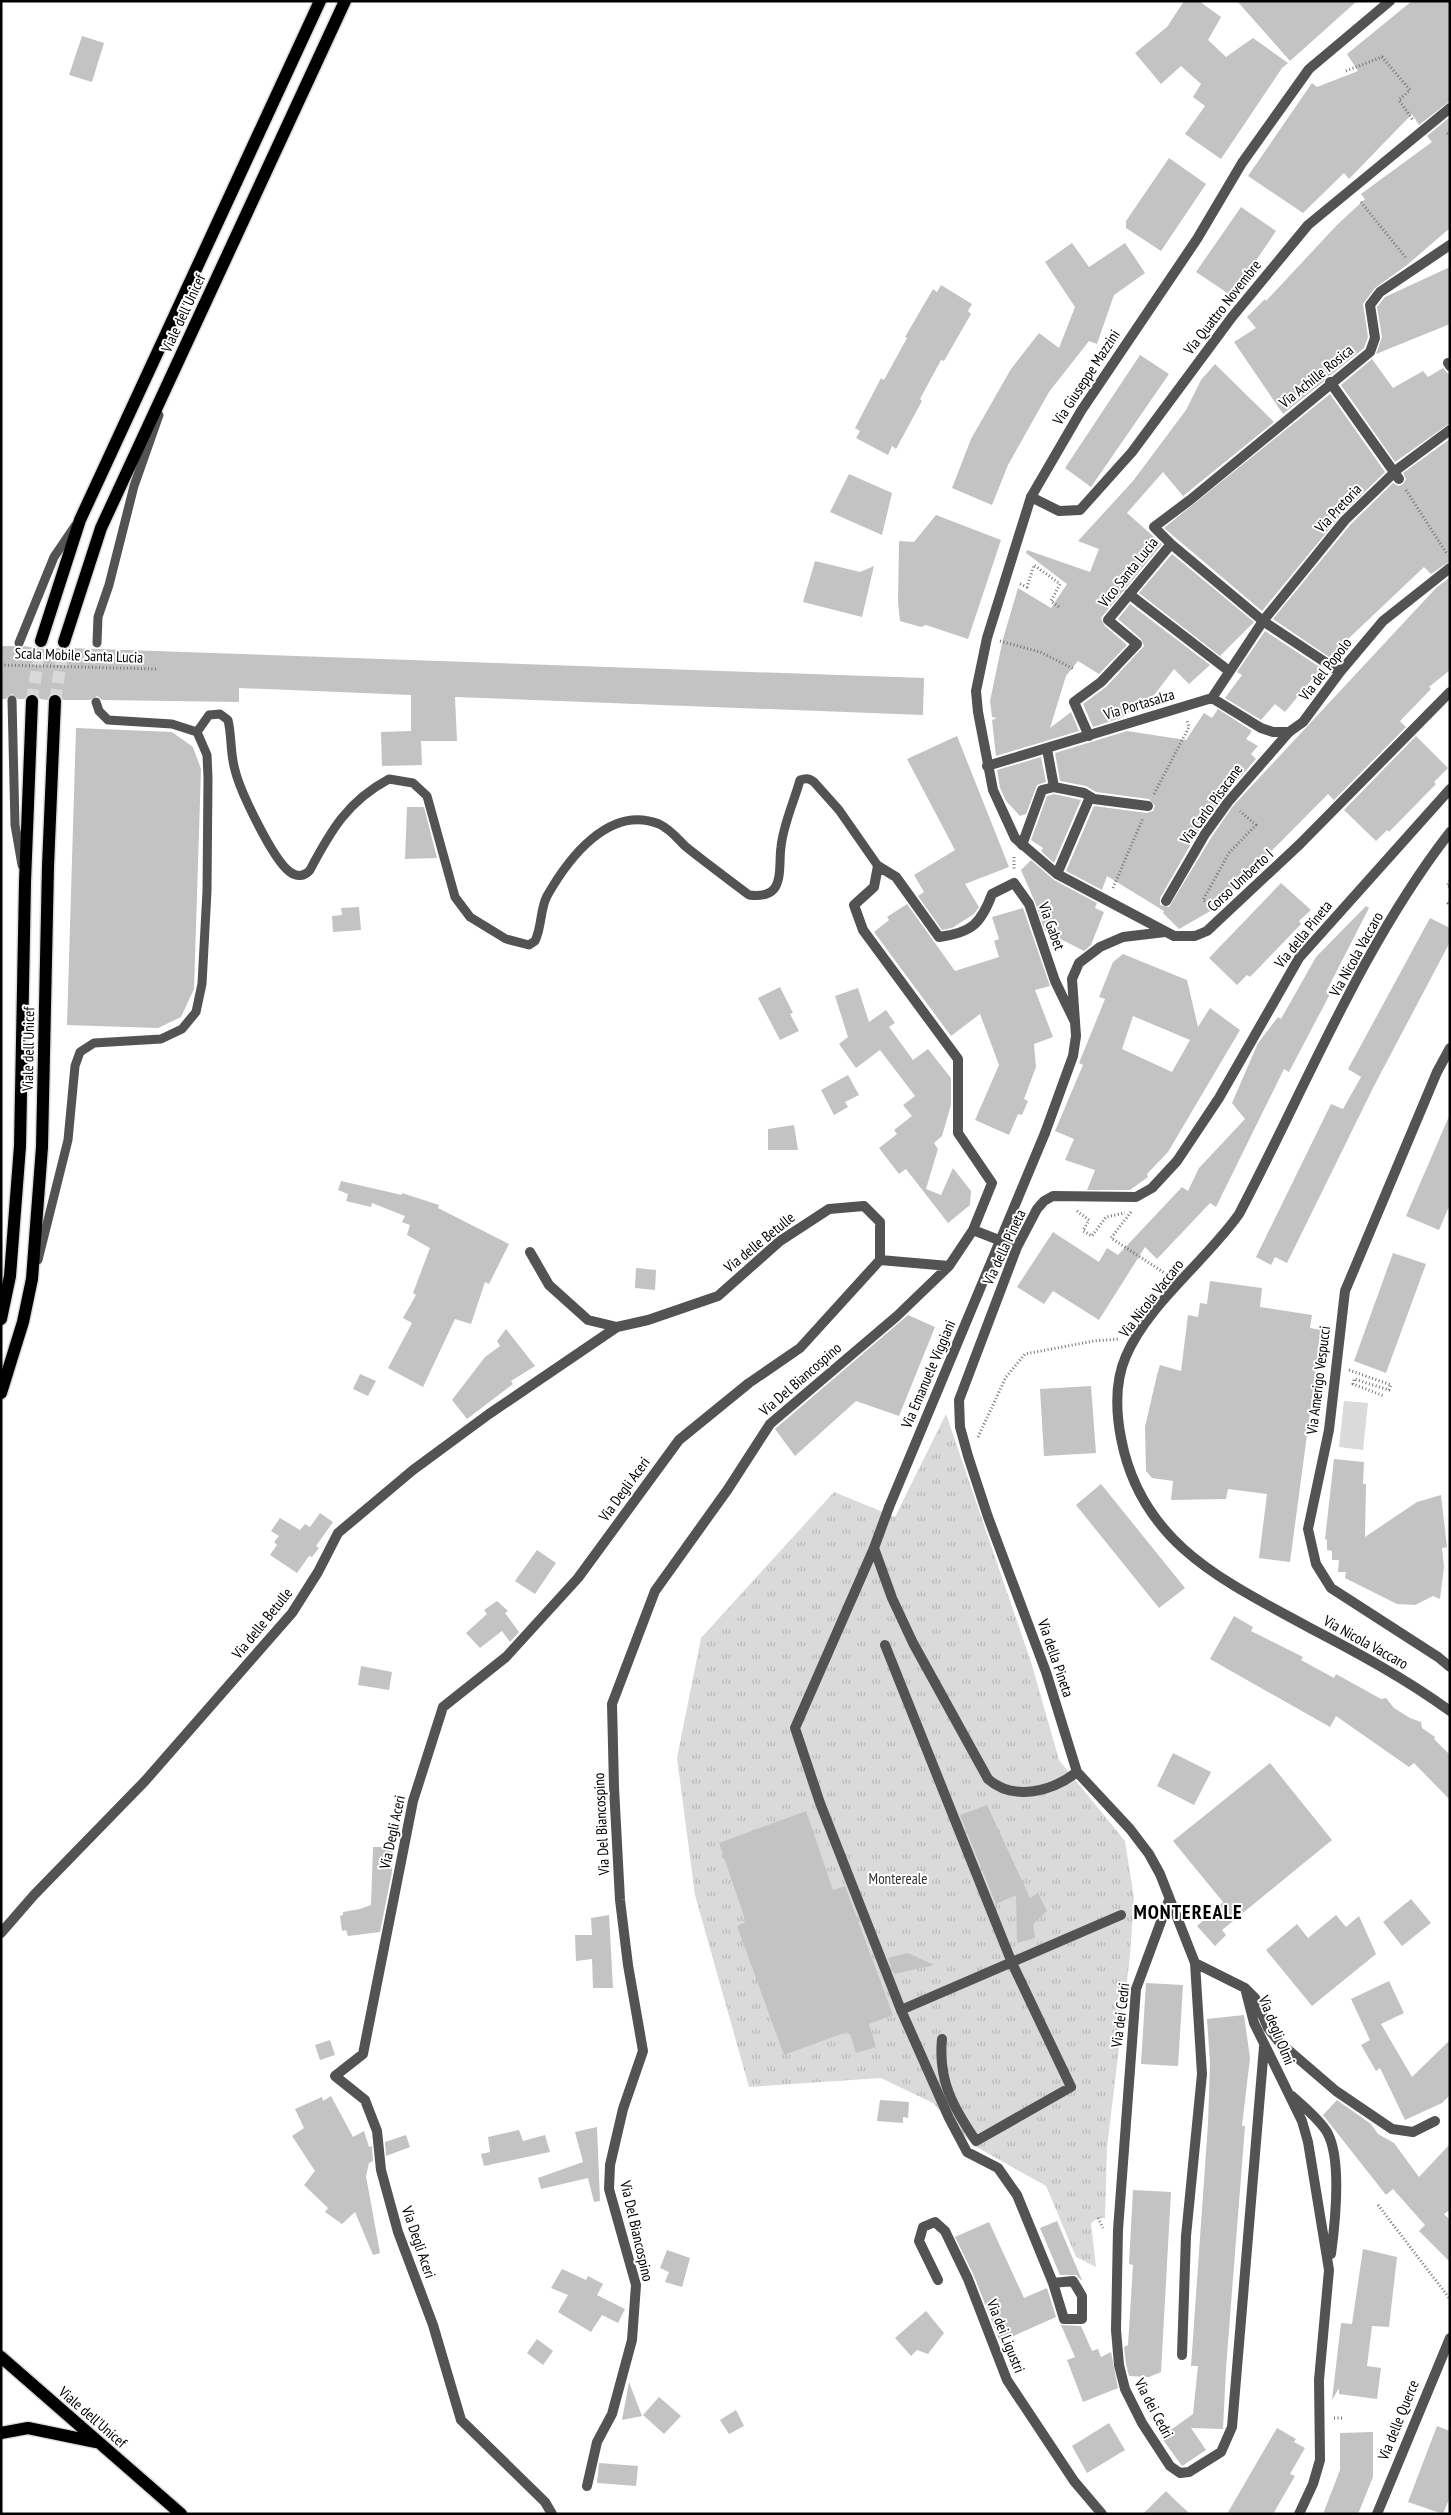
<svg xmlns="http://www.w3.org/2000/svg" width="1451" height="2515" font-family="'PT Sans Narrow',sans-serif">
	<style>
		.park { fill: url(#park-tufts) }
		.pitch { fill: #dadada }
		.building { fill: #c3c3c3; fill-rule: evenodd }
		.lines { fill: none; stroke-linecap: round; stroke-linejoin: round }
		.primary-tunnel { stroke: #d9d9d9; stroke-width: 12; stroke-dasharray: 12 6; stroke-linecap: butt }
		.primary-casing { stroke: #dbdbdb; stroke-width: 15 }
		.path { stroke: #757575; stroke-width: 3; stroke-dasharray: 1 2.5; stroke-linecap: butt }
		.service { stroke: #535353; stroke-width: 9 }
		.pedestrian { stroke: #535353; stroke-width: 10 }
		.minor { stroke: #535353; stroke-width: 10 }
		.tertiary { stroke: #535353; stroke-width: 10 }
		.primary { stroke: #000; stroke-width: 12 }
		.path-bridge { stroke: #757575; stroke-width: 3; stroke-dasharray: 1 2.5; stroke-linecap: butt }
		.minor-bridge { stroke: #535353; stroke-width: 10 }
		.labels { text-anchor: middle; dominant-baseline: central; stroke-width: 4; stroke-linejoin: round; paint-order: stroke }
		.street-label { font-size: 15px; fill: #000; stroke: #fff }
		.park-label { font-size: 15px; fill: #313131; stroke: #fff }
		.district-label { font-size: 20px; font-weight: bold; letter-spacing: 1px; fill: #000; stroke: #fff }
	</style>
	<defs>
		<pattern id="park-tufts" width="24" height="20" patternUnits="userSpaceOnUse" patternTransform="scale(1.25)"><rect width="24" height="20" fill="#dadada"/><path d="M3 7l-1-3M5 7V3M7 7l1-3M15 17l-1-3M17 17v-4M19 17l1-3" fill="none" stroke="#b9b9b9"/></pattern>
	</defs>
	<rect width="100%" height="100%" fill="#fff"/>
	<path class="park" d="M946,1414l86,251 27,95 66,81 9,57 -4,58 -23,192 -2,70h-7l-7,5 5,44 -20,-10 -30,-71 -73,-41 -40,-42 -52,-25 -132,9 -54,-192 -18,-137 24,-120 133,-146 61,25z"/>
	<path class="pitch" d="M1344,1401l24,2 -5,47 -24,-3z"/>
	<path class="building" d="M1184,1h15l22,16 -13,23 18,17 27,-19 35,25 -6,5 -61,91 -36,-25 20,-28 -12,-9 8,-13 -20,-18 -20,18 -26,-31 32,-26z
		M1237,1h120l-67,60z
		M1412,1h38v100l-31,24 -7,-11 -63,65 -5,-6 -41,40 -55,-37 64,-93 5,4 41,-16 -11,-17z
		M82,36l22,7 -12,39 -23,-7z
		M1450,117v111l-43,37 -32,23 -12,16 5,33 -4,11 -33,27 -5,2 -3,5 -40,32 -49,-72 22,-14 -9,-11 18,-18 1,2 71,-76 28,-26 -4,-5 71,-52 -5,-6z
		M1169,158l37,26 -45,67 -35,-23v-7z
		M1241,207l35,24 -44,65 -36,-24z
		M1072,243l17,24 36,-24 20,30 -31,22 -17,49 -8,-3 -40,51 -41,73 -16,40 -40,-17 19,-49 40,-70 28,-36 20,15 16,-41 -30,-45z
		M1450,267v57l-74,30 6,-17 -5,-30 8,-10z
		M941,285l31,19 -4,7 3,3 -27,47 -3,-1 -21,39 2,2 -26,48 -4,-3 -4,9 -32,-17 4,-7 -5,-3 26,-50 3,2 23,-42 -2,-1 28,-48 4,3z
		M1140,355l29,19 -78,113 -26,-19z
		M1372,359l21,29 30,-17 5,6 15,-9 7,8v47l-55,39 -54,-77z
		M1215,364l59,58 -91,74 -20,-24 -36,41 35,31 -61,74 3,7 23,20 -28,29 -21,-13 -12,15 -16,52 21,-16 8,19 -83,25 -4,-36 5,-2 -5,-1 -2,-16 13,-62 15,-51 33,20 16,-24 -41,-31 1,-3 63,22 9,-23 -21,-8 55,-60 53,-71 15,-30z
		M1330,394l55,78 -45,44 -78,95 -98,-83z
		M1450,439v122l-19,13 -7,-7 -95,90 -56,-38 77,-94 43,-42 6,3 4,-2 3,-5 -3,-6z
		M849,474l43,19 -10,42 -52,-23z
		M936,515l65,25 -33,99 -42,-14 -5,2 -21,-6 -2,-19 1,-61 15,1z
		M1172,554l82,68 -34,34 -81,-63z
		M815,561l45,11 14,-6 -12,51 -59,-15z
		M1450,577v93l-21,17 2,2 -31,32 6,6 -72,73 -6,-6 -114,115 -35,20 -16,-16 1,-2 -57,-35 -5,14 -36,-19 28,-65 53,7 6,-2 2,-5 -6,-7 -53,-7 -10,-6 -26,-5 -5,-28 72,-22 59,9 18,-27 8,5 6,-9 34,22 -6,8 12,7 -7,8 5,5 -33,38 -24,33 -39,68v7l9,2 42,-69 22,-32 203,-218z
		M1130,604l80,61 -21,19 -15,-15 -19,25 -34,24 -28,9 -10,-23 23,-17 38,-41 -3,-7 -23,-20z
		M1265,631l56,37 -36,44 -10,-8 -14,16 -36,-22 17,-23 -5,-3z
		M1,646h13l5,3 5,-3 18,3 16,-1 7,2 4,-2 855,30 -1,37 -468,-18 2,44h-36l1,24 -40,1 -1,-34 30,-1v-36l-172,-7v14l-137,-2 -5,-4 -7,4h-27l-3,-6 -5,-1 -8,7 -7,-1 -3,-5 -5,-1 -8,6h-6l-6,-5 -6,5h-5z
		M76,728l96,4 21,15 8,22 -7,220 -13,28 -23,11 -91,-3z
		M957,736l52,131 -44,17 14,23 -5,7 -22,14 -10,2 -24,-34 6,-4 -10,-17 41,-25 -48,-91z
		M1416,736l32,32 -14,14 2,2 -47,48 -2,-2 -11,11 -32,-31z
		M1041,757l5,25 -9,3 -11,29 -6,2 -14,-15 -6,-13 -3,-18z
		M1054,794l27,6 -27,63 -13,-12 2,-3 -12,-8 16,-44z
		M407,807h17l13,51 -32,1z
		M1031,860l23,20 43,23 -2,5 9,4 -13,33 -7,6 -39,-20 -10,-29 -14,-32z
		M1281,883l30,27 -12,11 2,3 -51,53 -3,-2 -10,10 -28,-27z
		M907,904l48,67 44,-14 -5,-16 5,-2 -7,-22 31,-9 27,78 -15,4 18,47 -19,7 2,23 -12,32 4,2 -6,14 -4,-1 -9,21 -34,-15 24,-55 -19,-51 -29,22 -77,-104 15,-12 -2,-3z
		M1366,906l3,2 -43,84 4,2 -41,78 -5,-3 -68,138 -6,-4 -53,56 -12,-12 -46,73 -46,-29 -9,13 -27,-17 36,-55 46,30 8,-14 11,7 64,-68 6,4 11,-23 46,-49 -13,-16 26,-60 20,-26 3,2 35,-62z
		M359,907l2,23 -28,2 -1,-16 10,-1 -1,-7z
		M1430,918l20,10v14l-76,144 -87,177 -12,-6 -4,8 -15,-8 75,-153 12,5 18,-32 -13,-8z
		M1123,954l64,26 11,47 12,-19 30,22 -72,122 -21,22 1,3 -18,13h-43l8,-20 -30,-10 9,-21 -19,-8 28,-66 -4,-2 26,-64 -6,-2 14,-35zM1133,1016l57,24 -18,32 -50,-23z
		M780,987l13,26 -3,1 9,17 -19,9 -22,-42z
		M858,988l11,34 17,-12 9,13 -6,4 24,33 15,-11 23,29v27l-9,31 -8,7 4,6 -12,40 15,6 12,-27 18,23 -1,14 -22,18 -42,-54 -7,5 -20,-26 18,-14 -3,-4 18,-14 -9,-11 12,-9 -35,-46 -24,18 -17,-24 9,-7 -13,-41z
		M848,1075l11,20 -14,7 3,5 -14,8 -13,-25z
		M1450,1114v90l-11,26 -33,-14z
		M794,1125l4,25h-30v-21z
		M341,1181l61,14v-2l37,12 -1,3 71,36 -20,40 -4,-2 -14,42 -16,-5 -32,68 -35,-19 24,-45 -9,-5 13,-23 -3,-2 17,-45 -23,-13 3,-10 -8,-3 3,-6 -33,-13 -1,4 -25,-6 2,-7 -10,-4z
		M1393,1253l33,11 -40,109 -32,-12z
		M636,1268l20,2 -1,20 -20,-2z
		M1210,1281l52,7 -2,19 52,8 -2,13 11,2 -31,232 -31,-4 8,-64 -39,-5 -2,10 -55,1 2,-19 -21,-3 -6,-7 -1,-44 12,-52 3,-10 21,6 7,-56 10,2 2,-14 7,1z
		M908,1315l27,12 -36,89 -43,-15 -61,55 -20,-27z
		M506,1329l29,37 -24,15 2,3 -46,35 -15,-19 33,-43 15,-11 -3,-5z
		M360,1374l16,7 -8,15 -15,-7z
		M1091,1386l5,67 -52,3 -4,-67z
		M1334,1459l30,3 -1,22h3l-1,53 52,-35 24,-7 6,52 -5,1 2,19 -4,32 -7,-3 -18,9 -18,-1 -52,-26 1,-6h-8l1,-12h-7v-9l-5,-1v-10l-2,-1z
		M1101,1484l84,104 -26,20 -83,-103z
		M320,1513l13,9 -17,24 3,2 -7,9 -3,-1 -12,17 -27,-18 7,-10 -3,-3 5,-6 -8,-5 9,-13 20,12 5,-6 5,3z
		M537,1550l19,13 -21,31 -20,-13z
		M497,1601l11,10 -3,2 14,19 -9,10 -8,-11 -22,17 -14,-15 21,-19 -3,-4z
		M1234,1616l19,11 -2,4 52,26 -2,3 33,18 2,-4 45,25 5,-1 8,10 16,10 11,4 1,6 13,9 -1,2 16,16v45l-36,-37 -5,4 -73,-51 -6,11 -120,-68z
		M361,1666l31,6 -3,18 -31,-5z
		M1173,1753l38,19 -17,33 -37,-19z
		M1270,1763l62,77 -110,90 4,5 -11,11 -18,-20 26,-24 -50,-61z
		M987,1805l43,93 8,-5 9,18 -14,13 2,14 -18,5 -1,-48 -20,9 -36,-89z
		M806,1811l27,79 12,-4 48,129 -24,9 7,23 -20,6 -7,-22 -65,24 -47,-129 9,-4 -27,-79z
		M373,1847h20l-1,25 -12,60 -32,4 -2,-6 -4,1 -2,-15 3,-1v-3l17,-3 11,-4z
		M1411,1899l20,24 -29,23 -19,-24z
		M609,1915l4,73h-20l-1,-29 -16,2 -1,-26h17l-1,-17z
		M1336,1915l10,12 13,-11 17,38 -64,52 -46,-56 31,-26 11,14z
		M908,1953l26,12 -40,9 -6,-16z
		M1389,1981l15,32 -23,11 31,53 38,-37v55l-8,8 -37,17 -25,-52 -4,3 -15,-26 9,-5 -19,-41z
		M1146,1983l37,2 -5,81 -37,-2z
		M1244,2015l6,43 -8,68h3l-19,242 -3,61 -32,-1 15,22 -24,16 -21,-29 32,-23 5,-48h-7l17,-242 2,-61 -3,-44z
		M330,2040l5,15 -15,5 -5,-15z
		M331,2096l22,41 11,-6 5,16 3,-1 1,15 -4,2 -3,13 14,77 -7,2 -18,-43 -13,12 -17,-12 3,-4 -24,-23 11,-14 -23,-35 12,-8 -9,-19 27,-12 1,4z
		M880,2100l29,2 -1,16 -5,-1v6l-26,-2z
		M1337,2100l34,24 7,10 16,9 25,34 31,-33v66l-6,4 6,6v42l-31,-31 6,-6 -32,-36 -7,6 -63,-80z
		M597,2127l3,74 -6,1 -6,-24 -47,11 -3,-11 45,-16 -8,-30z
		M519,2130l4,11 22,-6 5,17 -66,14 -3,-12 9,-2 -2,-15z
		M406,2135l4,12 -24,9 -1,-14z
		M1133,2190l38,2 -10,180 -12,5 -20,-1 -3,-12 -2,-17 4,-2 5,-80 -4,-1z
		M1057,2221l25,59h-1l-5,-5h-16l-20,-47z
		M989,2222l35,76 23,-10 9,29 -56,25 -26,-66 -19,-39z
		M1363,2249l34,8 -8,70 -17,-1 -5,40 14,2 -4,31 -38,-5v-6l-7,12 9,-77 11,1z
		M667,2250l23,8 -8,29 -17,-5 4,-10 -9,-4z
		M562,2269l24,11 2,-4 15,8 -6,11 28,14 -7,14 -16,-8 -11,17 -33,-20 10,-17 -17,-7z
		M926,2311l18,22 -16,21 -11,-4 -6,6 -16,-18z
		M1061,2325l20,1 11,25 6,-2 3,8 10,-5 7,36 -35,14 -16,-42 8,-3z
		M537,2339l16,12 -10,14 -16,-12z
		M629,2382l13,34 -20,4z
		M659,2397l22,19 -17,18 -21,-19z
		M736,2410l8,16 -15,8 -9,-14z
		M1109,2423l16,27 -38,23 -15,-27z
		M1437,2426l13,5v66l-7,17 -35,-12z
		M1277,2428l19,11 -2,3 11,6 -15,26 5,2 -22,38h-46z
		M1373,2432v45l-15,37h-35l17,-44v-37z
		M599,2463l39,3 -2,20 -39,-3z
		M1166,2491l8,8 16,15h-47z"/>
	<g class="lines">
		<path class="primary-tunnel" d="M32,701l9,-60
			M55,701l9,-59"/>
		<defs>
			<path id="primary" d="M41,641l39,-121 240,-519
				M64,642l37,-114 244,-527
				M1,1319l9,-43 10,-130 5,-264 7,-181
				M1,1393l22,-71 9,-43 10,-132 6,-281 7,-165
				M1,2357l180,157
				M1,2433l27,-5 68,14"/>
		</defs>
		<use href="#primary" class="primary-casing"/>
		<path class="path" d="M1346,71l36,-14 28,33 -11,10 14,20
			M1447,133l3,3
			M1361,202l45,56
			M1406,490l41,64
			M1020,584l7,3 7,-22 26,19 -9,17 8,6
			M1000,641l40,11 34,17
			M1154,794l35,-67 -2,-7
			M1014,857v13
			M1450,881l-3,5 3,1
			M1113,888l30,-70
			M1450,900l-2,3 2,1
			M1213,908l-10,-8 26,-47 27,-28 -16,-14
			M1077,1211l12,9 -6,11 9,5 14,-19 19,-4
			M1131,1212l-20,26 55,36
			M1349,1370l42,15 -2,5 -35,-11 -1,5 31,12
			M978,1437l28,-60 19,-23 69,-13 25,-2
			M1378,2205l72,94
			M1098,2218l5,10
			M1334,2418h9"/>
		<path class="service" d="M19,643l35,-86 21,-31
			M97,643l1,-26 11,-32 25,-99 25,-71
			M12,700l3,125 7,40
			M197,732l12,-17 11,-1 8,6c4,17 2,33 7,50 5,21 38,90 55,102 7,5 14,5 20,-2 21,-40 38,-69 79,-91l24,4 14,13 28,101 15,20 36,22 23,6 6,-4c7,-14 5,-32 12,-45 21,-37 62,-92 112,-72 11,5 18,14 26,22 21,17 43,33 64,49 8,1 19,1 25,-6 8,-10 5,-30 7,-42 2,-22 13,-45 19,-67 6,-2 9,-2 14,2l25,28 39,56
			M38,1260l30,-120 7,-74 5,-14 14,-9 67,-4 21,-10 14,-17 6,-28 5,-93 1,-113 -1,-23 -10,-23 -25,-8 -64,-4 -9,-9 -3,-9"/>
		<path class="pedestrian" d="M1448,363l2,3
			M1330,382l69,97
			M1171,544l92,77 82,-101 54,-52 51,-38
			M1129,594l100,77
			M1089,736l-15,-34 27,-20 36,-38 -29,-24 63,-76 -17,-17 36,-27 180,-148 5,-14 -5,-33 10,-13 70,-47
			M1047,749l7,38 30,6 10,6 54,7
			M1022,845l20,-55 12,-3
			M1057,874l33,-77
			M1166,901l39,-67 23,-32 61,-70
			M885,1645l127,318 59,124 -95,54c-23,-34 -38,-60 -34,-102
			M901,2010l220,-95"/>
		<path class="minor" d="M1031,497l28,14 21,-1 52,-58 100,-135 76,-92 142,-117
			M1212,698l49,30 12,4h16l14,-10 37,-50 43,-51 67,-53
			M987,766l225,-68 51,-77 77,51
			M1450,1048l-13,24 -92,219 -16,139 -21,99 8,35 15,24 107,69 12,10
			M1045,1133l28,-77 3,-20 -4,-57 7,-16 21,-16 23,-10 42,-5
			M1017,1247l-44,-17 19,-47 -34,-50v-74l-95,-129 -9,-25 20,-18 4,-21 18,11 43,60c32,-4 42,-13 53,-43l22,-11 15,21 26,77 20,41
			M530,1252l19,33 39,35 29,7 31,-7 70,-24 62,-55 49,-32 35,-3 16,16v38
			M880,1260l69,6 24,-36
			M889,1507l-15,41 18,50 21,45 75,136c26,23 65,12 89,-7
			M874,1548l-79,180 25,75 81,207 48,108 18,34 31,16 19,27 36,88 11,36h18v-23l-9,-15 -20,2
			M1169,1900l-33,89 -18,241 -2,100 3,35 6,24 17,34 28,43 10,7 9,-1 32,-20 11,-25 32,-380
			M1,1933l33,-38 111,-114 147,-168 26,-41 20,-39 75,-63 76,-56 128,-87
			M1246,1989l9,9 13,30 11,14 57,49 56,38 21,3 22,-11
			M1292,2096c13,12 26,22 35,36 15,27 8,92 4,122
			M938,2280l-19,-39 4,-14 12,-5 10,9 23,48 39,101 67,101 28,33
			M1182,2355l4,-119 16,-162 -7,-111
			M587,2486l10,-44 15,-28 20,-74 4,-55 -27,-96 1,-24 13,-56 20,-58 -15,-86 -8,-65 -6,-113 -2,-83 43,-113 73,-102 42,-65 127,-108 52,-50
			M552,2514l-7,-12 -84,-82 -28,-95 -35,-93 -17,-62 -4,-39 -12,-31 -30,-24 28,-22 50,-253 30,-94 63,-50 72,-79 101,-138 70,-57 51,-35 80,-88
			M1299,2514l14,-30 7,-24 -1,-80 10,-110 -21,-128 -6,-21 -48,-98 -9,-35 -50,-25 -35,-89 -11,-20 -19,-25 -53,-57 -31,-100 -58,-155 -20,-61 -8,-29 -1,-27 58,-153 20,-38 7,-8 9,-5 83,1 16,-9 25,-27 42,-63 80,-140 151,-169
			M1377,2514l73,-176"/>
		<path class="tertiary" d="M1390,1l-81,68 -67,94 -45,76 -116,172 -50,86 -44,141 -11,53 2,21 15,78 22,48 42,36 117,62h21l12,-5 93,-87 150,-152
			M1450,832c-88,113 -145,257 -211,382 -33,47 -91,90 -113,142 -11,25 -10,56 -5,82 20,106 103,143 189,190 48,25 96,51 140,83"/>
		<use href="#primary" class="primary"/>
		<path class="path-bridge" d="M1,665l155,4"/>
		<path class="minor-bridge" d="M889,1507l156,-374"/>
	</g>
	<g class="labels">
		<g class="street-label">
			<text transform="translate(1222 307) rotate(-52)">Via Quattro Novembre</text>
			<text transform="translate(183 313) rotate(-65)">Viale dell'Unicef</text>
			<text transform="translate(1316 376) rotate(-39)">Via Achille Rosica</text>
			<text transform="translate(1086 377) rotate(-57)">Via Giuseppe Mazzini</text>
			<text transform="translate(1338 508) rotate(-47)">Via Pretoria</text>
			<text transform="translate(1128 572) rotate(-51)">Vico Santa Lucia</text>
			<text transform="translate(79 655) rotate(2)">Scala Mobile Santa Lucia</text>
			<text transform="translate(1325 669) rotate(-52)">Via del Popolo</text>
			<text transform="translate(1139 704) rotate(-17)">Via Portasalza</text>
			<text transform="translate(1211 804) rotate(-54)">Via Carlo Pisacane</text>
			<text transform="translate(1240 880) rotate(-43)">Corso Umberto I</text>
			<text transform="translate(1052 926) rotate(70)">Via Gabet</text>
			<text transform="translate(1303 934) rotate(-51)">Via della Pineta</text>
			<text transform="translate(1356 954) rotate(-61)">Via Nicola Vaccaro</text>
			<text transform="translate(28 1049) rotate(-89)">Viale dell'Unicef</text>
			<text transform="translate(759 1242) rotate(-39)">Via delle Betulle</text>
			<text transform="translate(1004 1247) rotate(-65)">Via della Pineta</text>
			<text transform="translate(1151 1298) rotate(-52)">Via Nicola Vaccaro</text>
			<text transform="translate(928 1374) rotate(-67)">Via Emanuele Viggiani</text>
			<text transform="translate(800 1379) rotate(-41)">Via Del Biancospino</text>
			<text transform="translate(1318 1380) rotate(-83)">Via Amerigo Vespucci</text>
			<text transform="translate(624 1489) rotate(-54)">Via Degli Aceri</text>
			<text transform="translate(262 1623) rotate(-51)">Via delle Betulle</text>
			<text transform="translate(1366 1642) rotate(29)">Via Nicola Vaccaro</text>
			<text transform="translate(1056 1658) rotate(71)">Via della Pineta</text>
			<text transform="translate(601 1824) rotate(-93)">Via Del Biancospino</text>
			<text transform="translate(392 1832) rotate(-78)">Via Degli Aceri</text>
			<text transform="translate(1120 2015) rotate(-83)">Via dei Cedri</text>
			<text transform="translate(1277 2030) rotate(68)">Via degli Olmi</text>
			<text transform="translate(637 2231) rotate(77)">Via Del Biancospino</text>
			<text transform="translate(419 2242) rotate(71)">Via Degli Aceri</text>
			<text transform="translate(1006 2336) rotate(68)">Via dei Ligustri</text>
			<text transform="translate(1154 2408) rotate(62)">Via dei Cedri</text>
			<text transform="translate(93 2417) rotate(41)">Viale dell'Unicef</text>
			<text transform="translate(1398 2420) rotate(-68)">Via delle Querce</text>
		</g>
		<g class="park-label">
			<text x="898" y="1878">Montereale</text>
		</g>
		<g class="district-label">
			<text x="1188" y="1912">MONTEREALE</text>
		</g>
	</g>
	<rect width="1451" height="2515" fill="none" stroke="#000000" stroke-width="5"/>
</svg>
